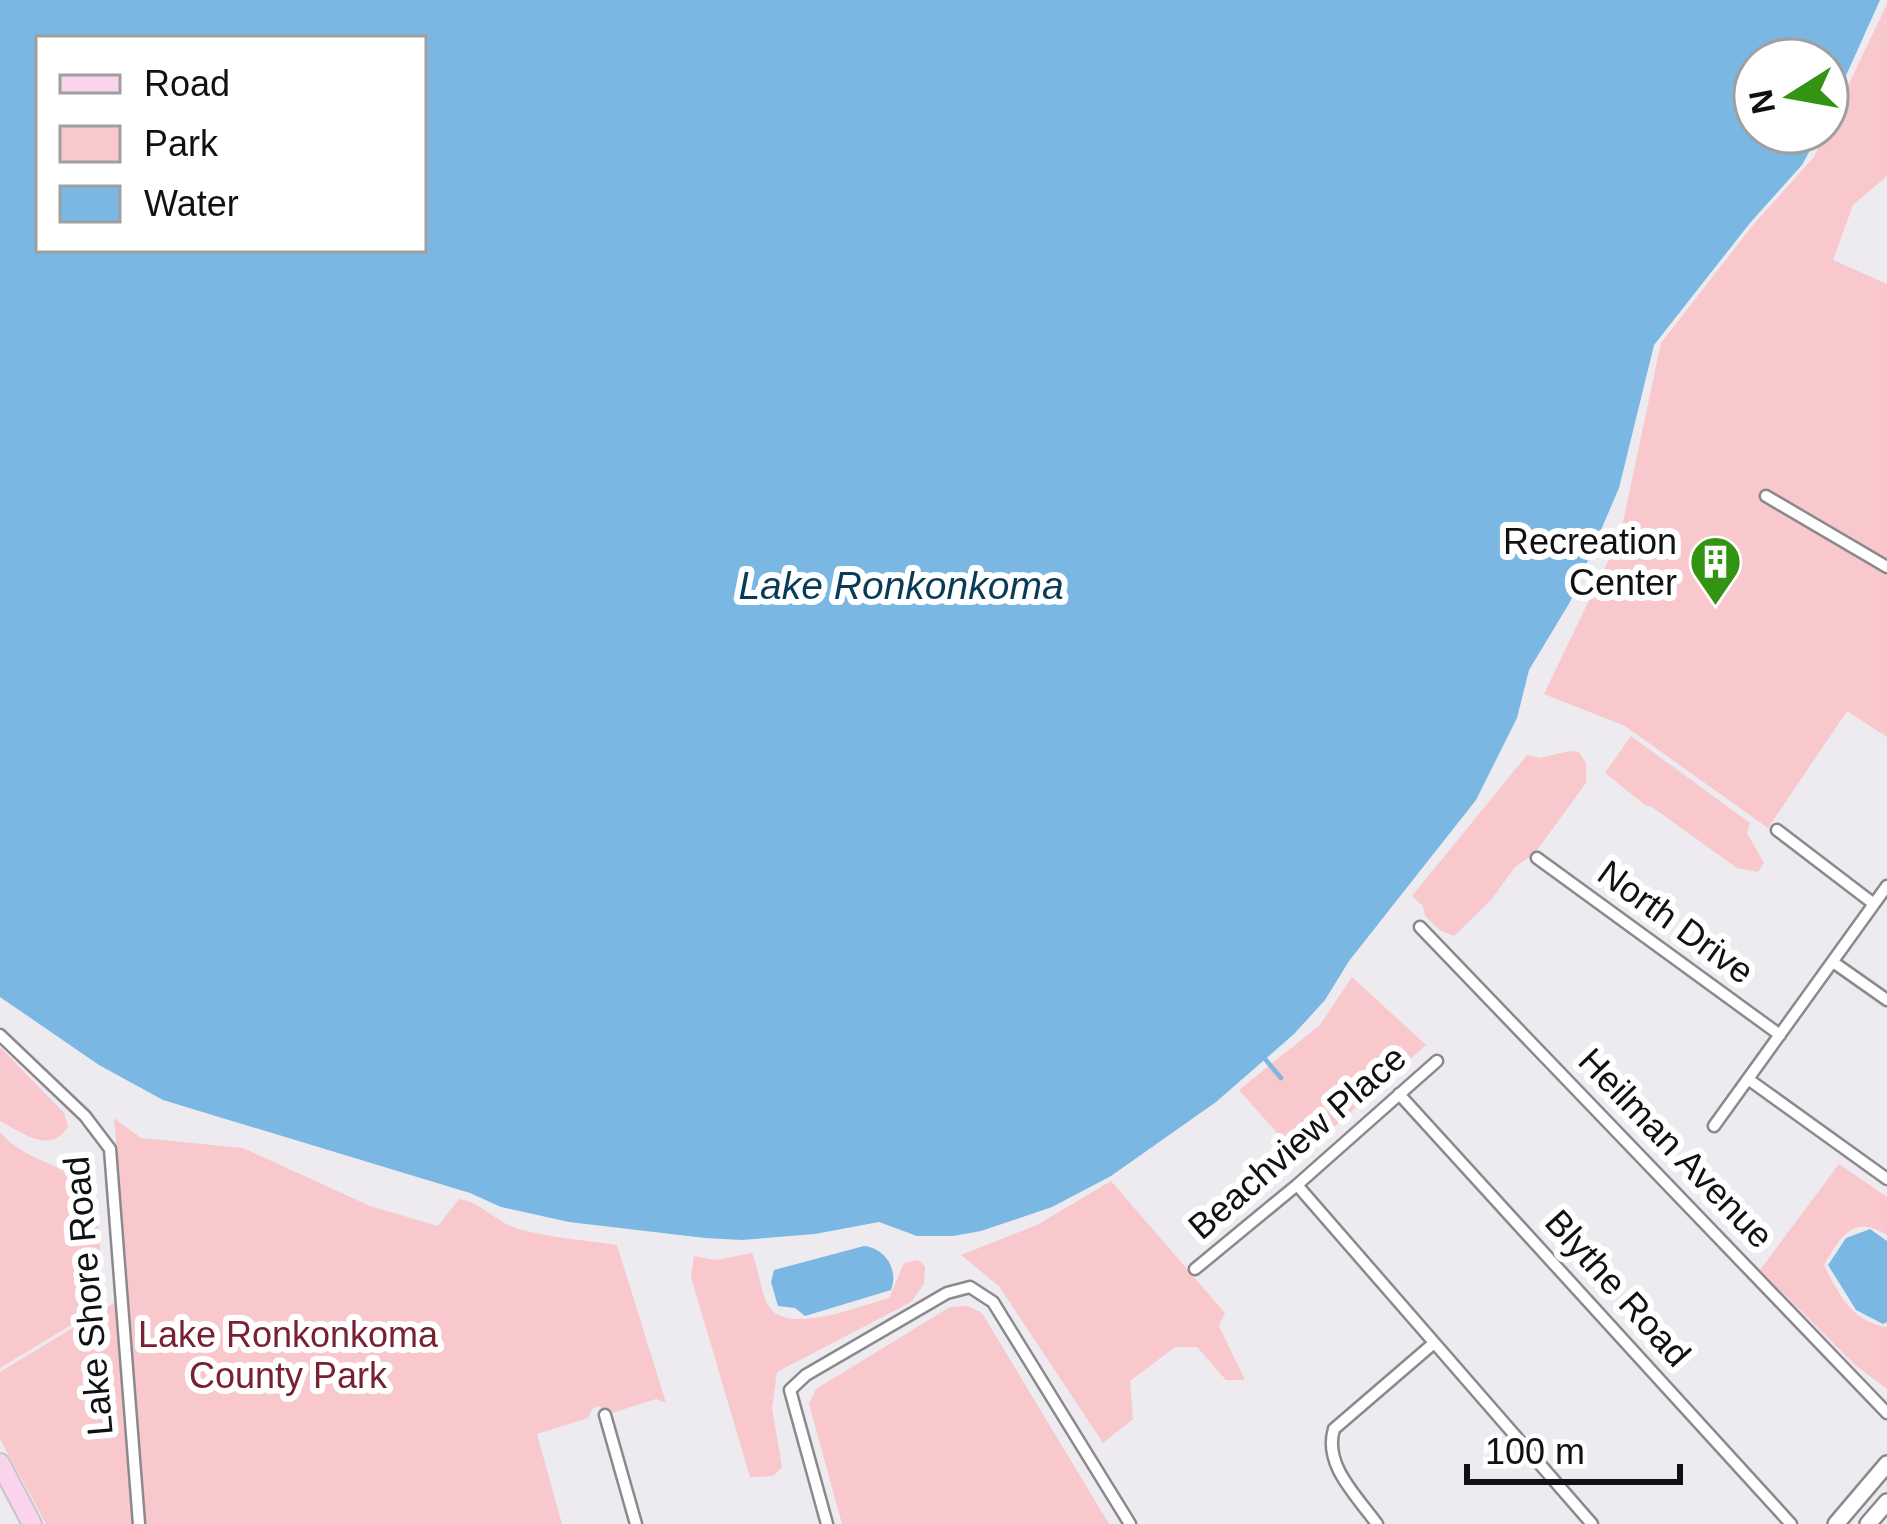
<svg xmlns="http://www.w3.org/2000/svg" width="1887" height="1524" font-family="Arial,sans-serif">
	<style>
		.green { fill: #f9c8cc }
		.water { fill: #7ab8e3; fill-rule: evenodd }
		.lines { fill: none; stroke-linecap: round; stroke-linejoin: round }
		.stream { stroke: #7ab8e3; stroke-width: 4.5 }
		.minor-casing { stroke: #8c898e; stroke-width: 15 }
		.secondary-casing { stroke: #8c898e; stroke-width: 20 }
		.primary-casing { stroke: #c6c6c6; stroke-width: 22 }
		.minor { stroke: #fff; stroke-width: 10 }
		.secondary { stroke: #fff; stroke-width: 15 }
		.primary { stroke: #fad4ed; stroke-width: 18 }
		.labels { text-anchor: middle; dominant-baseline: central; stroke-width: 12; stroke-linejoin: round; paint-order: stroke }
		.poi-label { font-size: 36px; fill: #111012; stroke: #fff; text-anchor: end }
		.street-label { font-size: 36px; fill: #111012; stroke: #fff }
		.park-label { font-size: 36px; fill: #772132; stroke: #fff }
		.water-label { font-size: 39px; font-style: italic; fill: #083b58; stroke: #fff }
	</style>
	<rect width="100%" height="100%" fill="#edeaf0"/>
	<path class="green" d="M1887,4v172l-34,29 -20,55 54,24v453l-40,-26 -79,117 -143,-102 -81,-32 76,-158 41,-193 92,-118 61,-68z
		M1631,736l119,87 -3,10 17,30 -6,9 -21,-4 -85,-61 -7,-2 -40,-32z
		M1569,751l10,1 7,11v20l-51,70 -20,14 -24,33 -37,36 -13,-5 -16,-15 -2,-10 -11,-10 115,-141 13,3z
		M1352,977l74,68 -118,105 -15,1 -54,-61 81,-65z
		M0,1047l64,66 4,13c-17,29 -44,8 -68,-5z
		M114,1118l27,20 102,10 127,58 68,20 21,-27c23,3 37,24 60,30 31,9 66,11 98,16l49,158 -10,-4 -44,14 -14,-7 -6,3 -4,9 -51,16 25,90h-516l-46,-85v-67l129,-78z
		M0,1132c21,26 56,30 81,50 24,18 21,100 15,128l-96,58z
		M1839,1164l48,33v38c-35,-21 -46,2 -63,30 14,28 29,58 63,62v62l-32,-24 -95,-95z
		M1111,1181l114,132 -6,13 26,54h-19l-29,-33h-22l-45,34 3,38 -30,24 -104,-157 -38,-31 76,-30z
		M752,1253c7,16 8,41 18,55 20,27 93,-3 119,-10l15,-35 14,-3 7,6 -1,18 -13,18 -134,70 -5,36 10,59 -9,9 -23,1 -59,-200 3,-21 22,4z
		M968,1306l14,7 127,211h-267l-33,-120 7,-15 134,-82z"/>
	<path class="water" d="M0,0h1880l-53,118v-58h-72v72h65l-18,33 -52,58 -96,122 -35,143 -49,114 -41,68 -12,48 -41,82 -127,161 -24,39 -31,34 -78,68 -105,74 -59,31 -71,24 -28,5h-36l-38,-14 -64,12 -73,6 -37,-2 -136,-16 -68,-15 -31,-14 -307,-93 -64,-35 -99,-68zM39,39h384v210h-384z
		M1870,1229l17,12v81l-4,2 -27,-14 -28,-45 18,-27z
		M864,1246c21,2 35,23 27,44l-86,26 -10,-8 -17,-2 -7,-24 3,-12z"/>
	<g class="lines">
		<path class="stream" d="M1265,1059l16,19"/>
		<defs>
			<path id="minor" d="M1766,496l121,71
				M1777,830l97,74
				M1537,858l243,177
				M1420,927l467,486
				M1833,962l54,38
				M0,1035l85,81 25,33 29,375
				M1748,1079l139,100
				M1399,1094l392,430
				M1714,1126l173,-240
				M1297,1185l295,339
				M1195,1269l102,-84 140,-124
				M605,1415l31,109
				M827,1524l-37,-134 16,-15 141,-82 23,-6 23,15 137,222
				M1377,1524c-20,-28 -54,-59 -43,-95l100,-86"/>
			<path id="secondary" d="M1836,1524l51,-60
				M1868,1524l19,-22"/>
			<path id="primary" d="M0,1463l32,61"/>
		</defs>
		<use href="#minor" class="minor-casing"/>
		<use href="#secondary" class="secondary-casing"/>
		<use href="#primary" class="primary-casing"/>
		<use href="#minor" class="minor"/>
		<use href="#secondary" class="secondary"/>
		<use href="#primary" class="primary"/>
	</g>
	<defs>
		<symbol id="building-pin" viewBox="-11 -11 22 30"><path d="M0 17L-7.5 6A9.5 9.5 0 1 1 7.5 6Z" fill="#339414" stroke="#fff"/><path d="M-4-6H4V6H1V3H-1V6H-4ZM-2.5-4.3h1.7v1.8h-1.7ZM.8-4.3h1.7v1.8H.8ZM-2.5-1h1.7V.8h-1.7ZM.8-1h1.7V.8H.8Z" fill="#fff"/></symbol>
	</defs>
	<g fill-rule="evenodd">
		<use href="#building-pin" x="1686" y="532" width="59" height="81"/>
	</g>
	<g class="labels">
		<g class="poi-label">
			<text x="1677" y="541">Recreation<tspan x="1677" dy="41">Center</tspan></text>
		</g>
		<g class="street-label">
			<text transform="translate(1676 922) rotate(36)">North Drive</text>
			<text transform="translate(1297 1142) rotate(-41)">Beachview Place</text>
			<text transform="translate(1676 1148) rotate(46)">Heilman Avenue</text>
			<text transform="translate(1618 1288) rotate(48)">Blythe Road</text>
			<text transform="translate(88 1296) rotate(-95)">Lake Shore Road</text>
		</g>
		<g class="park-label">
			<text x="288" y="1334">Lake Ronkonkoma<tspan x="288" dy="41">County Park</tspan></text>
		</g>
		<g class="water-label">
			<text x="901" y="585">Lake Ronkonkoma</text>
		</g>
	</g>
	<rect x="36" y="36" width="390" height="216" fill="#ffffff" stroke="#a09fa0" stroke-width="3"/>
	<rect x="60" y="75" width="60" height="18" fill="#fad4ed" stroke="#a09fa0" stroke-width="3"/>
	<text x="144" y="96" font-size="36" fill="#111012">Road</text>
	<rect x="60" y="126" width="60" height="36" fill="#f9c8cc" stroke="#a09fa0" stroke-width="3"/>
	<text x="144" y="156" font-size="36" fill="#111012">Park</text>
	<rect x="60" y="186" width="60" height="36" fill="#7ab8e3" stroke="#a09fa0" stroke-width="3"/>
	<text x="144" y="216" font-size="36" fill="#111012">Water</text>
	<g transform="translate(1791 96) rotate(259)"><circle r="57" fill="#ffffff" stroke="#a09fa0" stroke-width="3"/>
	<path d="M0-9L21 45L0 30L-21 45Z" fill="#339414"/>
	<text y="-18" font-size="33" font-weight="bold" text-anchor="middle" fill="#111012">N</text>
	</g>
	<path d="M1467 1464v18h213v-18" fill="none" stroke="#111012" stroke-width="6"/>
	<text x="1485" y="1464" font-size="36" fill="#111012" stroke="#ffffff" stroke-width="9" paint-order="stroke">100 m</text>
</svg>
